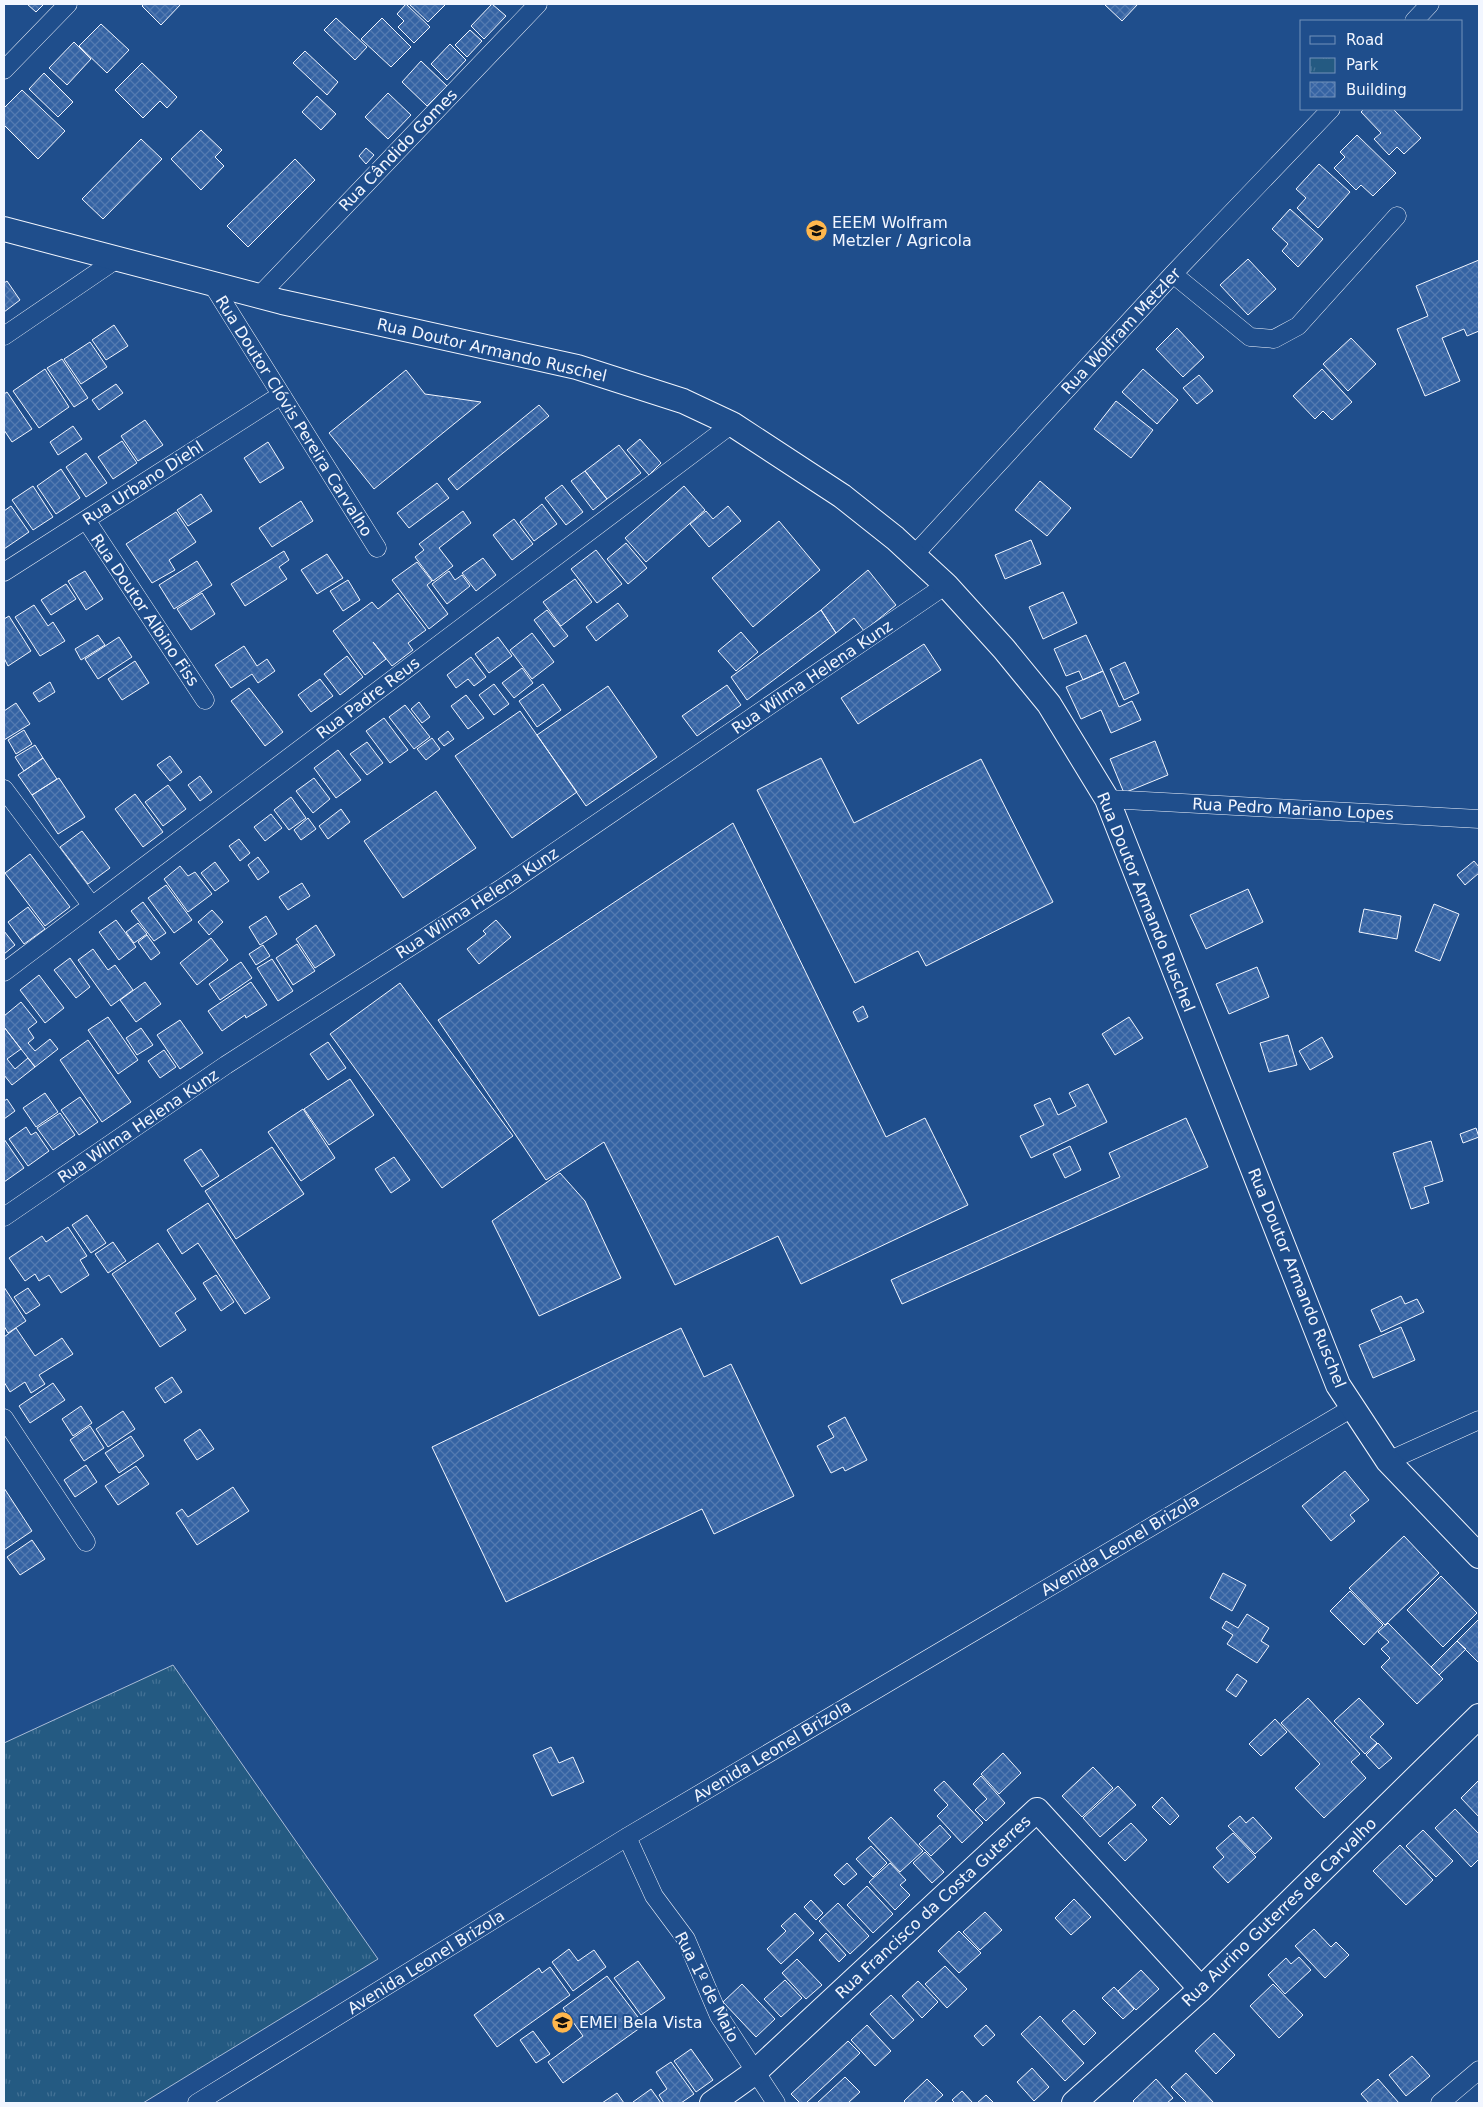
<svg xmlns="http://www.w3.org/2000/svg" width="1483" height="2107" font-family="'DejaVu Sans',sans-serif">
	<style>
		.park { fill: url(#park-tufts); stroke: #a8bbd7 }
		.building { fill: url(#building-cross-hatch); stroke: #f2f6ff }
		.lines { fill: none; stroke-linecap: round; stroke-linejoin: round }
		.street-casing { stroke: #f2f6ff; stroke-width: 19 }
		.secondary-casing { stroke: #f2f6ff; stroke-width: 26 }
		.street { stroke: #1f4e8c; stroke-width: 18 }
		.secondary { stroke: #1f4e8c; stroke-width: 24 }
		.labels { text-anchor: middle; dominant-baseline: central; stroke-width: 4; stroke-linejoin: round; paint-order: stroke }
		.street-label { font-size: 16px; fill: #f2f6ff; stroke: #1f4e8c }
		.poi-label { font-size: 16px; fill: #f2f6ff; stroke: #1f4e8c; text-anchor: start }
	</style>
	<defs>
		<pattern id="park-tufts" width="24" height="20" patternUnits="userSpaceOnUse" patternTransform="scale(1.25)"><rect width="24" height="20" fill="#245a82"/><path d="M3 7l-1-3M5 7V3M7 7l1-3M15 17l-1-3M17 17v-4M19 17l1-3" fill="none" stroke="#447295"/></pattern>
		<pattern id="building-cross-hatch" width="8" height="8" patternUnits="userSpaceOnUse" patternTransform="scale(1.25)"><rect width="8" height="8" fill="#3563a3"/><path d="M0 0l8 8M0 8l8-8" fill="none" stroke="#537ab1"/></pattern>
	</defs>
	<rect width="100%" height="100%" fill="#1f4e8c"/>
	<path class="park" d="M173,1665l205,294 -235,144h-139v-360z"/>
	<path class="building" d="M27,4h17l-8,8z
		M144,4h37l-20,21 -19,-19z
		M406,4l24,23 -16,16 -16,-16 6,-6 -7,-7z
		M409,4h37l-18,18z
		M492,4l14,12 -22,23 -13,-13z
		M1104,4h34l-16,17z
		M336,18l31,29 -12,13 -31,-30z
		M382,18l29,29 -20,20 -30,-28z
		M101,24l28,26 -22,23 -28,-27z
		M470,30l12,11 -15,16 -12,-12z
		M74,42l17,17 -24,26 -18,-17z
		M450,44l16,16 -19,20 -16,-16z
		M305,51l33,31 -11,13 -34,-32z
		M421,61l26,25 -20,20 -25,-24z
		M142,63l35,34 -10,11 -7,-7 -17,17 -28,-28z
		M44,73l29,29 -15,15 -29,-28z
		M22,90l43,41 -27,28 -34,-34v-17z
		M388,93l23,22 -23,24 -23,-22z
		M317,96l19,18 -15,16 -19,-18z
		M1364,109h29l28,29 -17,16 -7,-7 -8,8 -15,-16 7,-6 -20,-21z
		M201,130l21,20 -7,7 9,9 -23,24 -30,-31z
		M1357,135l39,38 -23,23 -12,-11 -5,5 -22,-22 11,-11 -5,-5z
		M141,139l21,20 -59,60 -21,-20z
		M366,148l8,7 -8,9 -7,-8z
		M295,159l20,21 -67,67 -21,-21z
		M1319,164l31,28 -32,36 -21,-20 9,-10 -10,-9z
		M1290,209l33,30 -25,28 -16,-16 6,-7 -16,-15z
		M1248,259l28,30 -28,26 -28,-30z
		M1479,260v71l-12,5 -3,-7 -22,9 18,43 -35,15 -28,-67 31,-13 -12,-30z
		M7,281l13,19 -16,12v-29z
		M114,325l14,21 -22,14 -14,-20z
		M1177,328l27,29 -21,20 -27,-28z
		M1351,338l25,26 -28,27 -25,-27z
		M90,342l17,25 -26,17 -17,-25z
		M62,359l26,39 -14,9 -27,-39z
		M45,369l24,38 -30,21 -26,-37z
		M1143,369l35,31 -21,24 -35,-32z
		M1322,369l30,33 -20,18 -9,-9 -8,8 -22,-23z
		M406,370l19,24 56,8 -107,87 -45,-56z
		M1199,375l14,16 -16,13 -14,-16z
		M116,384l7,9 -24,17 -7,-10z
		M7,392l25,37 -20,13 -8,-12v-36z
		M1116,401l37,29 -22,28 -37,-29z
		M539,405l10,11 -92,74 -9,-11z
		M145,420l18,25 -25,16 -17,-25z
		M73,426l9,13 -24,16 -8,-13z
		M640,439l21,24 -12,12 -22,-25z
		M122,441l15,22 -24,16 -15,-22z
		M268,442l16,26 -24,15 -16,-25z
		M619,445l22,28 -34,26 -22,-28z
		M86,453l21,30 -21,14 -20,-30z
		M61,469l19,29 -24,16 -19,-28z
		M585,471l22,28 -14,11 -22,-29z
		M1040,481l31,27 -24,28 -32,-26z
		M437,483l12,15 -40,30 -12,-15z
		M562,485l21,27 -17,13 -21,-27z
		M33,486l20,31 -20,13 -21,-30z
		M684,486l21,24 -59,52 -21,-24z
		M201,494l11,17 -24,15 -11,-16z
		M301,501l12,20 -41,26 -13,-19z
		M542,504l15,20 -23,17 -14,-19z
		M11,506l18,26 -25,17v-38z
		M728,506l13,15 -32,26 -19,-23 16,-13 7,8z
		M463,511l8,12 -32,25 14,18 -20,15 -18,-24 9,-7 -5,-6z
		M176,512l20,30 -27,18 6,10 -23,13 -26,-39z
		M514,519l19,25 -21,16 -19,-25z
		M779,521l41,49 -67,57 -41,-49z
		M1031,540l10,24 -36,15 -10,-24z
		M626,543l21,25 -19,16 -21,-25z
		M596,550l26,34 -25,19 -26,-34z
		M284,551l5,9 -10,7 8,12 -42,27 -14,-22z
		M327,554l16,24 -26,16 -16,-24z
		M483,558l13,17 -20,16 -14,-18z
		M197,561l15,24 -38,24 -15,-24z
		M417,562l15,19 -5,4 21,29 -19,15 -37,-49z
		M868,570l28,35 -32,26 -10,-13 -18,15 -15,-23z
		M85,571l18,28 -17,11 -18,-29z
		M449,571l6,9 7,-5 8,11 -23,18 -15,-20z
		M575,579l17,23 -31,24 -18,-24z
		M348,580l12,20 -17,11 -13,-20z
		M66,584l10,15 -25,16 -10,-15z
		M1063,592l14,31 -34,16 -14,-32z
		M202,593l13,21 -24,16 -14,-21z
		M398,593l28,37 -18,13 5,7 -21,16 -19,-24 13,17 -21,16 -32,-44 39,-29 6,7z
		M618,603l10,13 -32,25 -10,-14z
		M34,605l14,21 5,-4 12,19 -25,15 -25,-39z
		M547,610l21,26 -14,11 -20,-27z
		M821,610l15,23 -89,67 -16,-23z
		M9,616l22,35 -23,15 -4,-8v-39z
		M741,632l17,20 -22,19 -18,-20z
		M532,633l22,29 -22,17 -22,-29z
		M98,635l7,10 -24,15 -6,-11z
		M1086,635l17,36 -20,9 -4,-9 -13,5 -12,-27z
		M119,637l13,20 -34,22 -13,-20z
		M498,637l14,19 -23,17 -14,-19z
		M924,644l17,26 -83,54 -17,-26z
		M244,646l13,20 10,-7 8,12 -17,12 -6,-9 -21,14 -16,-23z
		M347,656l16,21 -23,18 -16,-21z
		M471,657l15,20 -12,9 -6,-7 -12,9 -9,-13z
		M135,661l14,22 -27,17 -14,-21z
		M1125,662l14,31 -15,7 -14,-31z
		M522,668l11,15 -19,15 -12,-15z
		M1103,671l16,36 13,-6 9,19 -30,13 -10,-23 -20,9 -15,-32z
		M320,679l13,17 -22,16 -13,-17z
		M50,682l5,10 -16,10 -6,-9z
		M494,684l15,20 -15,11 -15,-20z
		M543,684l18,26 -24,17 -18,-26z
		M727,685l14,20 -44,31 -15,-20z
		M608,686l49,71 -71,49 -49,-71z
		M249,688l34,44 -18,14 -34,-45z
		M466,695l18,23 -16,11 -17,-23z
		M419,702l11,15 -8,6 -11,-14z
		M16,703l14,21 -26,16v-29z
		M405,705l25,32 -16,12 -25,-32z
		M520,711l57,81 -65,46 -57,-82z
		M384,718l24,32 -18,13 -24,-32z
		M24,730l8,14 -16,10 -8,-14z
		M448,731l6,8 -10,7 -6,-7z
		M432,738l8,11 -14,11 -9,-11z
		M1155,741l13,34 -44,18 -14,-34z
		M367,742l16,21 -16,12 -17,-21z
		M35,745l8,13 -19,13 -9,-14z
		M338,750l23,30 -25,18 -22,-30z
		M170,756l12,16 -12,9 -13,-16z
		M43,758l14,21 -25,16 -14,-20z
		M821,758l33,65 127,-64 72,143 -127,64 -8,-15 -63,32 -98,-193z
		M200,776l12,16 -12,9 -12,-16z
		M59,778l26,39 -27,17 -26,-39z
		M314,778l16,21 -17,14 -17,-22z
		M168,785l18,24 -23,17 -18,-24z
		M436,791l40,57 -73,50 -39,-57z
		M135,794l28,38 -20,15 -28,-38z
		M291,797l15,21 -17,12 -15,-20z
		M341,809l9,13 -22,17 -9,-13z
		M271,814l11,14 -17,13 -11,-14z
		M308,818l8,11 -15,11 -7,-10z
		M733,823l153,314 39,-19 43,87 -167,79 -23,-48 -103,49 -71,-143 -58,38 -108,-160z
		M82,831l28,37 -22,16 -28,-37z
		M239,839l11,14 -10,8 -11,-15z
		M30,854l40,53 -25,19 -40,-53z
		M258,857l11,15 -11,8 -10,-15z
		M1474,861l5,6v6l-14,12 -8,-10z
		M215,862l14,19 -14,10 -14,-18z
		M180,866l8,10 7,-4 17,22 -24,18 -24,-33z
		M302,883l8,13 -22,14 -9,-13z
		M166,885l26,35 -18,13 -26,-35z
		M1248,889l15,33 -57,27 -16,-34z
		M143,902l23,31 -12,8 -23,-30z
		M1434,904l25,10 -19,47 -25,-10z
		M28,907l17,22 -21,15 -16,-22z
		M1364,909l37,7 -4,23 -38,-7z
		M212,910l11,12 -14,13 -11,-13z
		M266,916l11,18 -17,11 -11,-18z
		M116,920l20,27 -17,13 -20,-28z
		M496,920l15,17 -32,27 -12,-15 19,-15 -3,-3z
		M138,923l9,11 -13,9 -8,-11z
		M316,925l19,30 -20,13 -19,-29z
		M4,931l11,14 -11,9z
		M147,935l13,18 -9,7 -13,-18z
		M211,938l17,22 -31,25 -17,-22z
		M297,944l18,27 -22,14 -17,-27z
		M263,945l7,11 -14,9 -7,-11z
		M93,949l15,21 7,-5 18,25 -22,16 -33,-46z
		M70,958l20,29 -14,11 -22,-28z
		M272,959l21,32 -15,10 -21,-33z
		M241,962l11,16 -32,22 -11,-16z
		M1257,967l12,30 -40,17 -13,-30z
		M39,975l25,33 -19,15 -25,-33z
		M145,982l16,22 -25,18 -16,-22z
		M251,982l16,23 -21,13 -1,-3 -23,16 -14,-20z
		M400,983l113,153 -71,52 -112,-154z
		M21,1002l16,20 -9,7 6,9 -6,5 7,8 15,-12 8,10 -23,18 -31,-40v-11z
		M863,1006l5,11 -10,5 -5,-10z
		M108,1017l30,43 -20,14 -30,-44z
		M1129,1017l14,21 -28,17 -13,-21z
		M180,1020l23,33 -23,16 -23,-34z
		M4,1027l17,22 -14,10 8,10 13,-11 7,9 -23,18 -8,-10z
		M141,1028l12,17 -16,10 -11,-17z
		M1288,1035l9,30 -28,7 -9,-29z
		M1322,1037l11,20 -23,13 -11,-19z
		M88,1040l43,62 -29,20 -42,-62z
		M328,1042l18,26 -18,12 -18,-26z
		M164,1050l12,17 -16,11 -12,-17z
		M350,1079l24,36 -45,30 -25,-36z
		M1088,1084l19,38 -76,36 -11,-22 24,-11 -10,-20 16,-7 8,17 18,-9 -7,-13z
		M45,1093l13,19 -22,15 -13,-19z
		M80,1097l18,25 -19,13 -18,-25z
		M7,1099l8,12 -11,8v-18z
		M303,1109l32,49 -34,23 -33,-49z
		M60,1113l15,22 -22,15 -16,-22z
		M1186,1118l22,49 -306,137 -11,-24 229,-103 -11,-24z
		M26,1127l5,8 5,-3 13,19 -21,15 -19,-27z
		M1476,1128l3,9 -16,6 -3,-9z
		M4,1139l20,29 -20,14z
		M1431,1141l12,40 -19,6 5,16 -18,6 -18,-56z
		M1070,1146l11,24 -16,8 -12,-24z
		M272,1147l32,47 -68,45 -31,-48z
		M201,1149l18,27 -17,11 -18,-27z
		M394,1157l16,23 -19,13 -16,-24z
		M560,1173l25,28 36,77 -82,38 -47,-95z
		M208,1203l62,95 -25,16 -47,-71 -16,11 -15,-24z
		M87,1215l19,28 -15,10 -19,-28z
		M68,1227l19,29 -7,4 9,15 -28,18 -12,-18 -10,6 -4,-7 -10,7 -16,-23 33,-22 4,6z
		M113,1242l13,19 -18,12 -13,-19z
		M158,1243l38,56 -21,14 11,17 -26,17 -48,-73z
		M216,1275l18,27 -13,9 -18,-28z
		M4,1287l22,34 -18,12 -4,-7z
		M28,1288l12,17 -14,9 -12,-17z
		M1401,1296l4,8 12,-5 7,13 -43,20 -10,-22z
		M1401,1327l14,33 -42,18 -14,-33z
		M16,1328l19,28 27,-18 11,16 -34,21 6,9 -14,9 -6,-11 -15,10 -6,-10v-45z
		M681,1328l23,49 27,-13 63,132 -80,38 -12,-25 -196,93 -74,-155z
		M172,1377l10,15 -17,11 -10,-15z
		M53,1383l12,17 -35,23 -11,-17z
		M81,1406l11,17 -19,13 -11,-17z
		M123,1411l12,18 -27,18 -12,-18z
		M845,1417l22,43 -22,11 -2,-4 -12,6 -14,-27 17,-9 -6,-11z
		M90,1426l14,22 -20,13 -14,-21z
		M200,1429l14,20 -17,11 -13,-20z
		M131,1436l13,20 -25,17 -14,-20z
		M86,1465l11,17 -22,15 -11,-17z
		M136,1466l13,18 -31,21 -13,-19z
		M1345,1471l24,29 -19,15 5,6 -24,20 -29,-35z
		M233,1487l16,24 -52,34 -21,-32 6,-4 6,8z
		M4,1488l28,43 -28,19z
		M1404,1536l35,37 -54,52 -36,-37z
		M32,1540l13,19 -25,16 -13,-18z
		M1223,1573l23,12 -14,26 -22,-13z
		M1441,1576l36,37 -34,34 -36,-37z
		M1350,1591l33,34 -19,20 -34,-34z
		M1247,1614l22,14 -8,13 8,5 -12,17 -30,-19 6,-9 -11,-7 4,-7 12,7z
		M1479,1619v44l-22,-22z
		M1388,1623l55,56 -26,25 -36,-37 9,-9 -9,-9 8,-7 -11,-10z
		M1457,1641l9,8 -27,26 -8,-8z
		M1237,1674l10,7 -11,16 -10,-7z
		M1308,1698l52,56 -9,8 15,16 -42,40 -29,-30 25,-24 -39,-41z
		M1359,1698l25,26 -14,13 7,6 -12,11 -31,-33z
		M1275,1719l12,13 -26,24 -12,-12z
		M1378,1743l14,15 -13,11 -13,-14z
		M551,1747l8,16 14,-6 11,25 -32,14 -19,-41z
		M1003,1753l18,20 -22,21 -18,-20z
		M1093,1767l20,21 -31,29 -20,-21z
		M981,1776l24,27 -19,18 -11,-11 12,-11 -14,-15z
		M1479,1780v37l-18,-19z
		M944,1781l39,42 -21,20 -25,-27 11,-11 -14,-15z
		M1118,1786l18,19 -36,32 -17,-19z
		M1162,1797l17,19 -9,9 -18,-18z
		M1455,1809l24,25v25l-8,8 -36,-39z
		M1240,1816l6,7 7,-6 19,21 -17,16 -27,-28z
		M891,1817l32,34 -23,21 -32,-34z
		M1131,1823l16,17 -22,21 -17,-18z
		M940,1825l11,12 -20,19 -12,-12z
		M1423,1830l30,31 -17,16 -30,-31z
		M1233,1833l23,24 -28,26 -15,-16 11,-10 -8,-9z
		M1400,1845l33,35 -27,25 -33,-34z
		M871,1846l16,17 -14,14 -17,-18z
		M925,1852l19,20 -12,11 -19,-20z
		M847,1863l10,11 -13,11 -10,-10z
		M890,1863l16,17 -6,5 10,10 -15,15 -26,-28z
		M867,1886l26,28 -20,19 -26,-28z
		M1074,1899l17,18 -20,18 -16,-17z
		M811,1900l12,13 -7,7 -12,-13z
		M838,1903l31,33 -19,18 -31,-33z
		M985,1912l17,18 -22,20 -17,-18z
		M795,1913l19,20 -33,31 -14,-15 19,-18 -5,-5z
		M1314,1929l17,18 5,-5 13,13 -24,23 -30,-32z
		M959,1931l22,22 -22,20 -21,-22z
		M826,1933l20,22 -7,7 -20,-22z
		M569,1949l9,12 16,-11 12,17 -33,24 -21,-29z
		M1299,1957l12,13 -26,24 -17,-19 18,-17 5,6z
		M797,1959l25,26 -16,14 -24,-26z
		M638,1961l27,37 -24,17 -27,-37z
		M945,1966l22,23 -20,19 -22,-24z
		M550,1967l20,28 -73,52 -23,-32 65,-47 3,5z
		M1141,1970l18,19 -23,21 -18,-19z
		M607,1976l37,49 -81,58 -15,-21 35,-26 -20,-28z
		M785,1980l17,18 -21,19 -17,-18z
		M918,1981l20,21 -16,16 -20,-22z
		M742,1984l33,35 -19,18 -33,-35z
		M1273,1984l30,31 -24,23 -29,-32z
		M1114,1987l20,22 -11,10 -21,-21z
		M891,1995l23,25 -21,19 -23,-25z
		M1074,2010l22,23 -12,12 -22,-24z
		M1040,2016l44,47 -19,18 -44,-47z
		M867,2025l24,26 -16,15 -24,-26z
		M986,2025l9,10 -12,11 -9,-10z
		M533,2031l17,23 -14,9 -16,-23z
		M1214,2033l21,22 -19,19 -21,-23z
		M848,2041l12,12 -54,50h-6l-9,-9z
		M691,2049l22,31 -17,12 -22,-31z
		M1412,2056l18,20 -24,20 -17,-21z
		M671,2062l23,32 -13,9h-17l-5,-8 8,-6 -11,-17z
		M1032,2068l17,19 -15,14 -17,-19z
		M1186,2073l28,30h-27l-16,-16z
		M845,2077l15,15 -12,11h-31z
		M927,2079l16,16 -9,8h-28l-2,-2z
		M1156,2079l17,19 -6,5h-32l-2,-2z
		M1378,2079l21,24h-30l-8,-9z
		M651,2089l10,14h-27l-1,-1z
		M962,2091l11,12h-18l-3,-3z
		M617,2093l7,10h-22z
		M986,2095l8,8h-17z"/>
	<g class="lines">
		<defs>
			<path id="street" d="M1414,21l16,-17
				M4,70l64,-66
				M1173,274l77,63 24,2 24,-13 99,-110
				M212,284l165,264
				M259,296l279,-292
				M4,336l113,-77
				M86,520l119,180
				M914,555l259,-281 158,-165
				M4,572l277,-177
				M4,789l88,117
				M1107,799l372,20
				M4,972l728,-548
				M4,1217l222,-152 276,-177 444,-303
				M4,1418l82,124
				M1388,1461l91,-41
				M627,1837l27,59 32,43 33,77 57,87
				M197,2103l430,-266 725,-429
				M1440,2103l39,-33"/>
			<path id="secondary" d="M4,229l278,73 295,65 106,34 49,23 110,72 53,42 51,47 58,64 45,55 58,95 231,586 50,76 91,95
				M712,2103l42,-30 283,-263 164,179
				M1074,2103l127,-114 278,-273"/>
		</defs>
		<use href="#street" class="street-casing"/>
		<use href="#secondary" class="secondary-casing"/>
		<use href="#street" class="street"/>
		<use href="#secondary" class="secondary"/>
	</g>
	<defs>
		<symbol id="university-disc" viewBox="-11 -11 22 22"><circle r="9.5" fill="#ffb74d" stroke="#1f4e8c"/><path d="M0-5L7-2L0 1L-7-2ZM-4 1L0 2.5L4 1V4Q0 6-4 4Z" fill="#111"/></symbol>
		<symbol id="school-disc" viewBox="-11 -11 22 22"><circle r="9.5" fill="#ffb74d" stroke="#1f4e8c"/><path d="M0-5L7-2L0 1L-7-2ZM-4 1L0 2.5L4 1V4Q0 6-4 4Z" fill="#111"/></symbol>
	</defs>
	<g fill-rule="evenodd">
		<use href="#university-disc" x="804" y="218" width="25" height="25"/>
		<use href="#school-disc" x="550" y="2010" width="25" height="25"/>
	</g>
	<g class="labels">
		<g class="street-label">
			<text transform="translate(398 150) rotate(-46)">Rua Cândido Gomes</text>
			<text transform="translate(1121 331) rotate(-47)">Rua Wolfram Metzler</text>
			<text transform="translate(492 350) rotate(13)">Rua Doutor Armando Ruschel</text>
			<text transform="translate(294 416) rotate(58)">Rua Doutor Clóvis Pereira Carvalho</text>
			<text transform="translate(143 483) rotate(-33)">Rua Urbano Diehl</text>
			<text transform="translate(145 610) rotate(56)">Rua Doutor Albino Fiss</text>
			<text transform="translate(812 677) rotate(-34)">Rua Wilma Helena Kunz</text>
			<text transform="translate(368 698) rotate(-37)">Rua Padre Reus</text>
			<text transform="translate(1293 809) rotate(3)">Rua Pedro Mariano Lopes</text>
			<text transform="translate(1146 902) rotate(68)">Rua Doutor Armando Ruschel</text>
			<text transform="translate(477 903) rotate(-33)">Rua Wilma Helena Kunz</text>
			<text transform="translate(138 1126) rotate(-34)">Rua Wilma Helena Kunz</text>
			<text transform="translate(1297 1278) rotate(68)">Rua Doutor Armando Ruschel</text>
			<text transform="translate(1120 1545) rotate(-31)">Avenida Leonel Brizola</text>
			<text transform="translate(772 1751) rotate(-31)">Avenida Leonel Brizola</text>
			<text transform="translate(933 1907) rotate(-43)">Rua Francisco da Costa Guterres</text>
			<text transform="translate(1279 1912) rotate(-44)">Rua Aurino Guterres de Carvalho</text>
			<text transform="translate(426 1962) rotate(-32)">Avenida Leonel Brizola</text>
			<text transform="translate(707 1987) rotate(63)">Rua 1º de Maio</text>
		</g>
		<g class="poi-label">
			<text x="832" y="222">EEEM Wolfram<tspan x="832" dy="18">Metzler / Agricola</tspan></text>
			<text x="579" y="2022">EMEI Bela Vista</text>
		</g>
	</g>
	<rect width="1483" height="2107" fill="none" stroke="#f2f6ff" stroke-width="10"/>
	<rect x="1300" y="20" width="162" height="90" fill="#1f4e8c" stroke="#7391ba"/>
	<rect x="1310" y="36" width="25" height="8" fill="#1f4e8c" stroke="#7391ba"/>
	<text x="1346" y="45" font-size="15" fill="#f2f6ff">Road</text>
	<rect x="1310" y="58" width="25" height="15" fill="url(#park-tufts)" stroke="#7391ba"/>
	<text x="1346" y="70" font-size="15" fill="#f2f6ff">Park</text>
	<rect x="1310" y="82" width="25" height="15" fill="url(#building-cross-hatch)" stroke="#7391ba"/>
	<text x="1346" y="95" font-size="15" fill="#f2f6ff">Building</text>
</svg>
